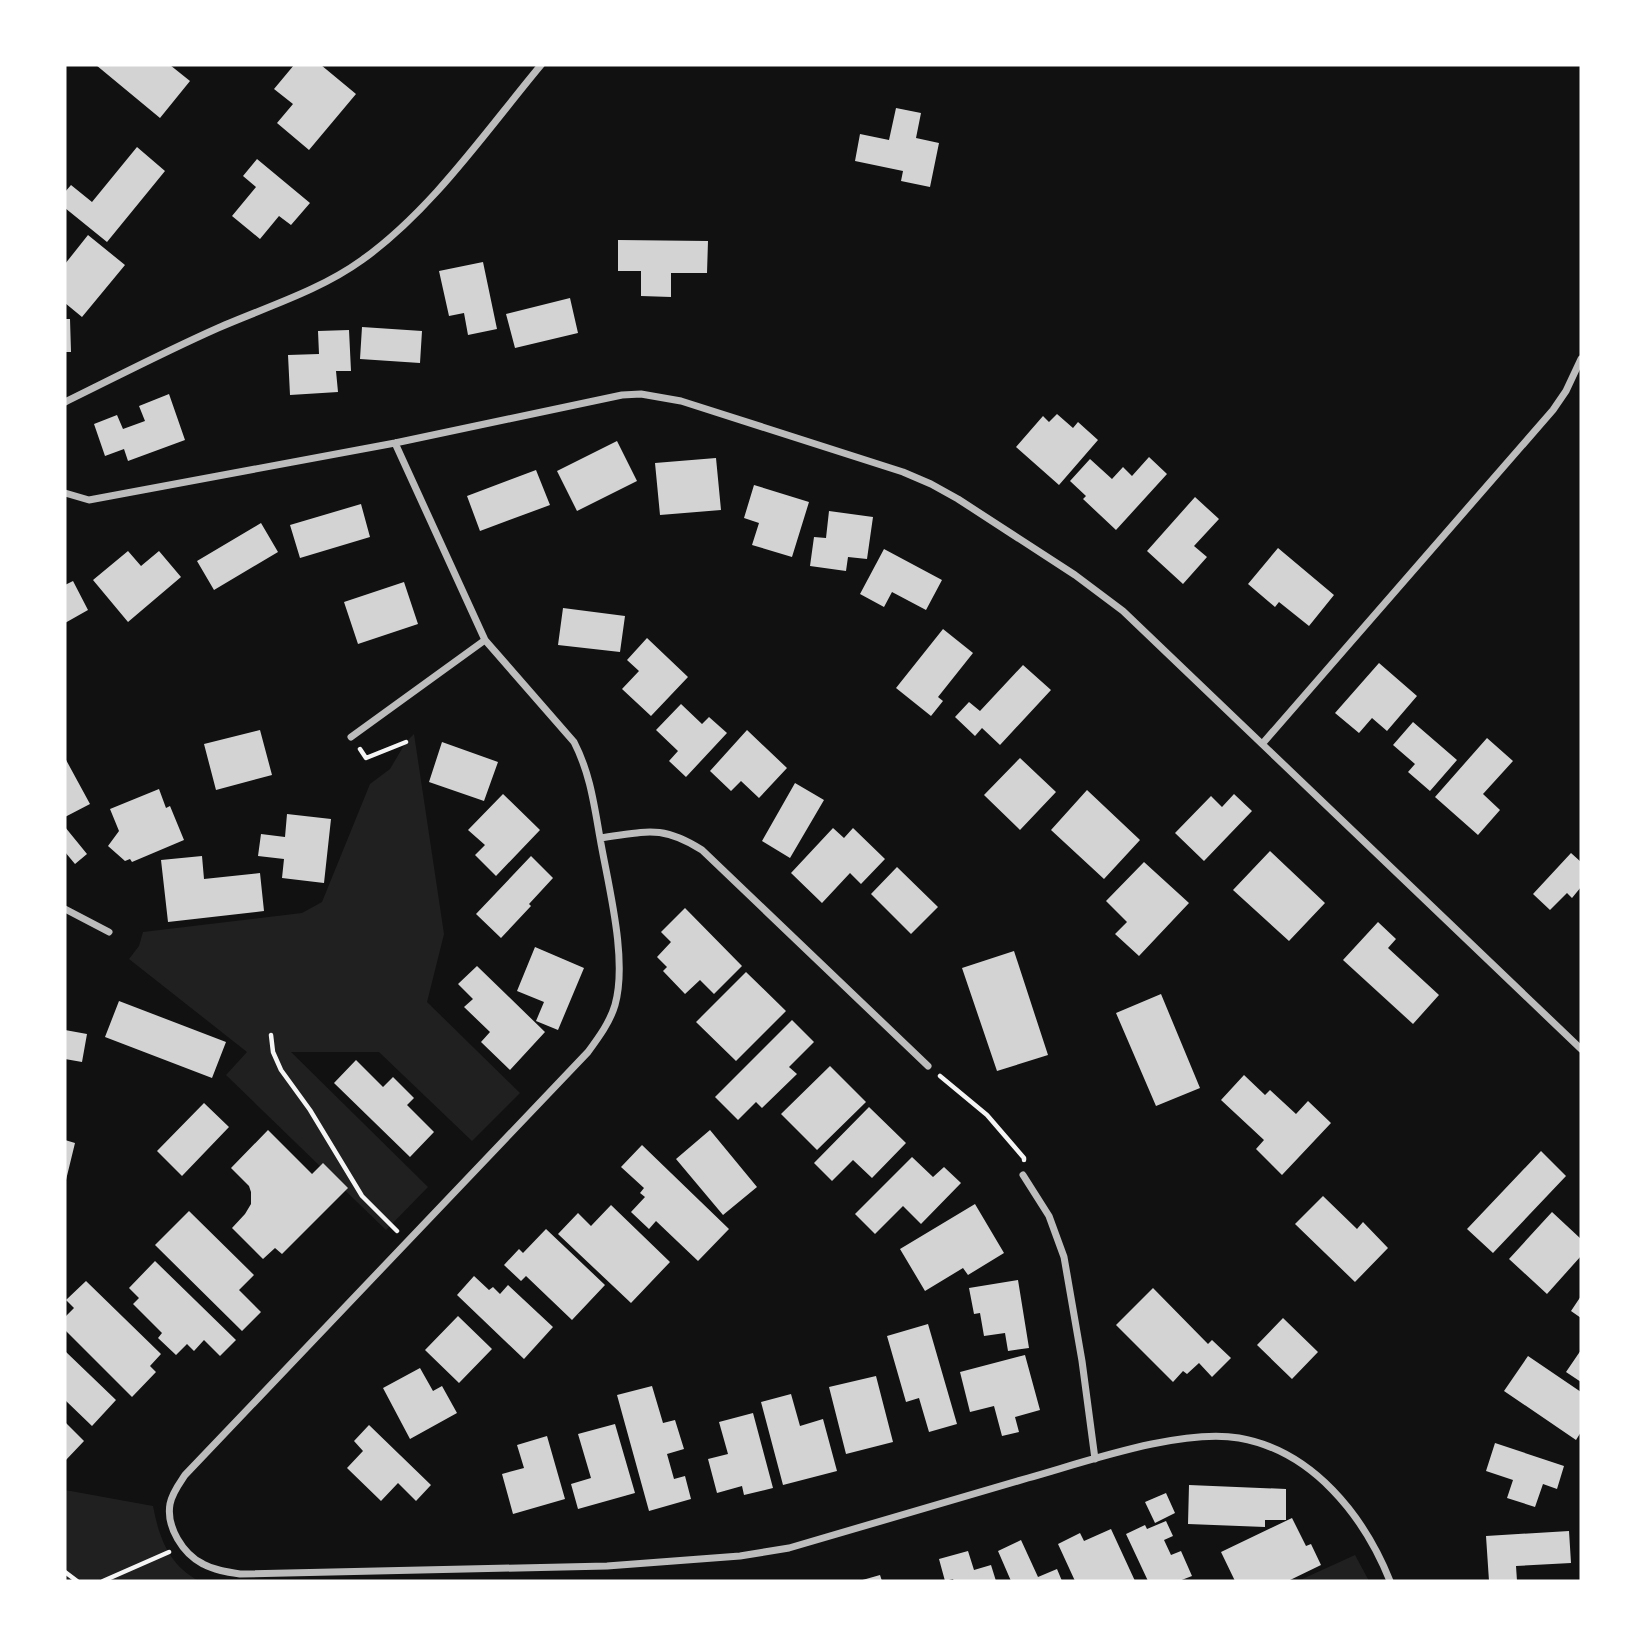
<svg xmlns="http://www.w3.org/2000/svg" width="1646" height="1646" font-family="'Exo 2',sans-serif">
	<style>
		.green { fill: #202020 }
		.building { fill: #d3d3d3 }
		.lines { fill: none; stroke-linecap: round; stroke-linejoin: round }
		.path { stroke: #f5f5f5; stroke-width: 4.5 }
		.minor { stroke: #bcbcbc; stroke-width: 7 }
	</style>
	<rect width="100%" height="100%" fill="#111"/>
	<path class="green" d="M414,734l30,200 -17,68 93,91 -48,48 -93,-89h-88l137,135 -42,43 -160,-155 21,-23 -118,-93 10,-13 4,-14 159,-19 20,-11 48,-118 20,-15 16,-27z
		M65,1490l88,16c6,32 16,59 46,75h-134z
		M1355,1555l14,26h-71z"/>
	<path class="building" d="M96,65h74l20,16 -30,37z
		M294,65h27l35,29 -47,56 -32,-27 16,-19 -19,-15z
		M896,108l25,5 -5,25 23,5 -9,44 -29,-6 2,-10 -48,-10 5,-27 29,6z
		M137,147l28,24 -58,71 -42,-34v-16l6,-7 21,17z
		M257,159l53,44 -19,22 -12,-9 -19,23 -28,-23 24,-29 -13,-11z
		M88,235l37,30 -43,52 -17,-14v-39z
		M618,240l90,1 -1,32h-36v24l-30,-1v-25h-23z
		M483,262l14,67 -29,6 -4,-22 -15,3 -10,-45z
		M570,298l8,35 -63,15 -9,-34z
		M65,319h5l1,33h-6z
		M362,327l60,4 -2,32 -60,-4z
		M349,330l2,41h-15l2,21 -48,3 -2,-40 31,-1 -1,-23z
		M169,394l16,46 -57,21 -4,-12 -19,7 -11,-32 23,-9 6,14 22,-8 -6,-15z
		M1057,414l16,14 5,-6 20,18 -39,45 -43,-38 27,-31 6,6z
		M617,441l20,40 -60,30 -20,-40z
		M1149,457l18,17 -51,56 -33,-31 3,-3 -16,-15 20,-22 22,20 11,-12 9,9z
		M716,458l5,52 -61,5 -5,-52z
		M536,470l14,35 -70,26 -13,-35z
		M754,485l55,17 -17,55 -40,-12 7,-22 -15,-5z
		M1195,497l24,22 -25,27 13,11 -24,27 -36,-33z
		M361,504l9,33 -70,21 -10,-33z
		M829,511l44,6 -6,42 -19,-2 -2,14 -36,-5 4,-29 12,1z
		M261,523l17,29 -64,38 -17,-29z
		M1278,548l56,47 -25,31 -30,-24 -4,5 -27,-23z
		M884,549l58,31 -16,30 -34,-18 -8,15 -24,-13z
		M128,551l13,15 18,-15 22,26 -53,45 -35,-42z
		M73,581l15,29 -23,13v-38z
		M404,582l14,42 -60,20 -14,-42z
		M563,608l62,8 -5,36 -62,-7z
		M943,629l30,24 -35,44 5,4 -12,15 -35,-28z
		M647,638l41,39 -37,39 -29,-27 17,-18 -12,-11z
		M1379,663l38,33 -30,35 -15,-13 -13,15 -24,-20z
		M1023,665l28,25 -51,55 -18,-17 -7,8 -20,-19 14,-15 11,9z
		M681,704l21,20 7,-7 18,16 -41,44 -17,-16 9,-10 -22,-21z
		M1413,722l44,38 -27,31 -22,-19 7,-8 -22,-19z
		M260,730l12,45 -56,15 -12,-46z
		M747,730l40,38 -28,30 -18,-17 -10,10 -21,-20z
		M1487,738l26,23 -30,33 17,16 -22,25 -43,-38z
		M442,742l56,20 -14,39 -55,-19z
		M65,758l25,46 -25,13z
		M1020,758l36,34 -36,38 -36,-35z
		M795,783l29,17 -34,58 -28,-17z
		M159,789l7,19 4,-2 14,34 -52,22 -2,-3 -5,2 -17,-15 11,-15 -9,-22z
		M1087,790l53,50 -36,39 -53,-49z
		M503,794l37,36 -44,46 -21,-21 10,-10 -17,-15z
		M1234,794l18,17 -48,50 -29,-28 36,-37 11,11z
		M287,814l44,5 -7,64 -42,-5 2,-19 -26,-3 3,-22 24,3z
		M65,827l22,27 -12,10 -10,-12z
		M833,828l11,10 9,-10 32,31 -24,25 -11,-11 -28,30 -31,-30z
		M1270,851l55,52 -36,38 -56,-51z
		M1571,853l10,9v25l-9,11 -5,-5 -17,17 -17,-16z
		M202,856l2,23 56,-6 4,38 -96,11 -7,-62z
		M531,856l22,22 -24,26 2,2 -30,32 -25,-24z
		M1144,862l45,41 -50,53 -24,-22 12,-12 -21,-21z
		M897,867l41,40 -27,27 -40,-40z
		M685,908l57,58 -28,28 -14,-14 -15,14 -22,-23 4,-4 -10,-10 14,-15 -10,-10z
		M1378,922l18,17 -8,9 51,47 -26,29 -70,-64z
		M535,947l49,21 -26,62 -22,-9 8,-19 -27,-11z
		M1014,951l34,104 -51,16 -35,-103z
		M477,966l68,66 -35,38 -29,-28 9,-10 -26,-25 9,-8 -15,-15z
		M746,972l40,39 -50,50 -40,-39z
		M1161,994l39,94 -44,18 -40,-93z
		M119,1001l107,41 -14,36 -107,-41z
		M792,1020l22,22 -25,25 8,7 -35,34 -6,-6 -18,18 -23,-23z
		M65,1030l22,4 -5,28 -17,-3z
		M356,1060l27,27 10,-10 21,21 -7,7 27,27 -24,25 -76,-74z
		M830,1066l36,36 -49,48 -36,-36z
		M1244,1075l21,20 5,-5 26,24 12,-13 23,22 -49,52 -26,-26 8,-9 -43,-40z
		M204,1103l25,24 -47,49 -25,-25z
		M869,1107l37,36 -34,35 -19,-18 -21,21 -18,-18z
		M268,1130l44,44 11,-11 25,25 -66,66 -7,-6 -12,11 -31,-31 13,-14 6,-10v-12l-2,-6 -18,-18z
		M710,1130l47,57 -34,28 -47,-56z
		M65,1140l10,3 -9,37 -1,-1z
		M642,1145l87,84 -31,32 -42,-40 -7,8 -18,-17 14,-15 -5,-4 4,-5 -23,-21z
		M1541,1151l25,25 -73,77 -26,-24z
		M912,1157l21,20 11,-10 17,16 -40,41 -18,-18 -28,28 -20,-20z
		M1323,1196l34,33 6,-7 25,26 -33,34 -60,-58z
		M975,1204l29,49 -36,22 -5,-7 -38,23 -25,-42z
		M611,1205l59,57 -39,41 -73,-69 20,-21 13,13z
		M189,1211l65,64 -15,15 22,22 -19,19 -87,-86z
		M1552,1212l29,27v17l-34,38 -38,-35z
		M546,1229l59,56 -33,35 -46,-44 -5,5 -17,-16 15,-16 4,4z
		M155,1261l81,79 -16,16 -16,-16 -10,11 -7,-7 -11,11 -18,-17 4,-5 -29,-29 6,-6 -10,-10z
		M474,1276l15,14 4,-3 7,7 8,-9 45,42 -29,32 -67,-64z
		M1018,1280l11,68 -21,3 -3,-18 -21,3 -4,-23 -6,1 -5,-26z
		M86,1281l75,73 -11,12 6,6 -24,25 -67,-67v-13l9,-9 -8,-8z
		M1153,1288l55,56 4,-4 19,18 -19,19 -13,-14 -12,11 -4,-3 -10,11 -57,-57z
		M1581,1296v22l-10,-7z
		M458,1316l34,33 -33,34 -34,-33z
		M1283,1318l35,34 -26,27 -35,-34z
		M928,1324l29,100 -28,8 -10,-34 -13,4 -19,-66z
		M1581,1350v32l-15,-10z
		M65,1351l51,49 -24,26 -27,-26z
		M1025,1355l15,55 -25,7 4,15 -17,4 -8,-30 -24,6 -10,-40z
		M1528,1356l53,36v40l-5,8 -72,-49z
		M420,1368l13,23 9,-5 15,27 -47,26 -27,-51z
		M876,1376l17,66 -47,12 -17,-67z
		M652,1386l11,37 12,-3 9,29 -17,5 7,25 11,-3 6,23 -42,12 -32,-116z
		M791,1394l9,32 23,-7 14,52 -54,14 -22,-83z
		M753,1413l20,75 -29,7 -2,-9 -25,7 -9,-34 20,-5 -9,-32z
		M65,1422l19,19 -19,20z
		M615,1424l20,69 -57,16 -7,-25 20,-6 -13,-44z
		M369,1425l62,60 -15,16 -18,-18 -17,18 -34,-33 16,-17 -9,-10z
		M547,1436l18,63 -52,15 -11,-40 22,-6 -7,-23z
		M1495,1443l69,23 -7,23 -14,-5 -8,23 -28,-9 6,-18 -27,-9z
		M1189,1485l97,4v31h-21v7l-77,-3z
		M1166,1493l9,20 -20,10 -10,-21z
		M1292,1518l14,28 5,-2 10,21 -33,16h-53l-14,-29z
		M1166,1521l7,15 -9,4 7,15 10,-4 11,25 -13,5h-31l-22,-47 19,-9 2,4z
		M1111,1529l24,52h-60l-17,-37 22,-11 4,8z
		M1569,1531l2,32 -55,3 1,15h-28l-3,-45z
		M1021,1540l17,37 19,-8 5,12h-51l-13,-30z
		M968,1551l6,19 17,-5 5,16h-42l-1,-2 -8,2 -6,-22z
		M880,1575l2,6h-23z"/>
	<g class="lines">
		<path class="path" d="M360,749l6,9 40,-16
			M271,1035l2,17 8,18 29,40 52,86 35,35
			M940,1076l47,39 37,43v2
			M65,1572l12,9
			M103,1581l66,-29"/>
		<path class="minor" d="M65,402c51,-25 101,-51 153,-74 48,-21 101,-37 144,-68 70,-50 124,-129 179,-195
			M395,443l90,197 89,102c16,31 20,62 26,96 46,-6 61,-14 102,12l226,216
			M65,493l24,7 306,-57 227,-48 19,-1 40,7 222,71 28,12 27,15 117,76 48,36 458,438
			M351,737l134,-97
			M1263,743l290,-333 13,-19 15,-32
			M600,838c8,47 28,121 15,167 -5,17 -16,32 -27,47l-403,423c-6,9 -13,18 -15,29 -4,23 13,50 33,60 11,6 24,8 37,10l367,-8 133,-10 49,-8c79,-23 159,-46 239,-70 57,-16 153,-50 211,-40 74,13 125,78 151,143
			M65,909l44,23
			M1023,1175l26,41 15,41 18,104 13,98"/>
	</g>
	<rect width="1646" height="1646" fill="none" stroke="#ffffff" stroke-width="133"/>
</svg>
